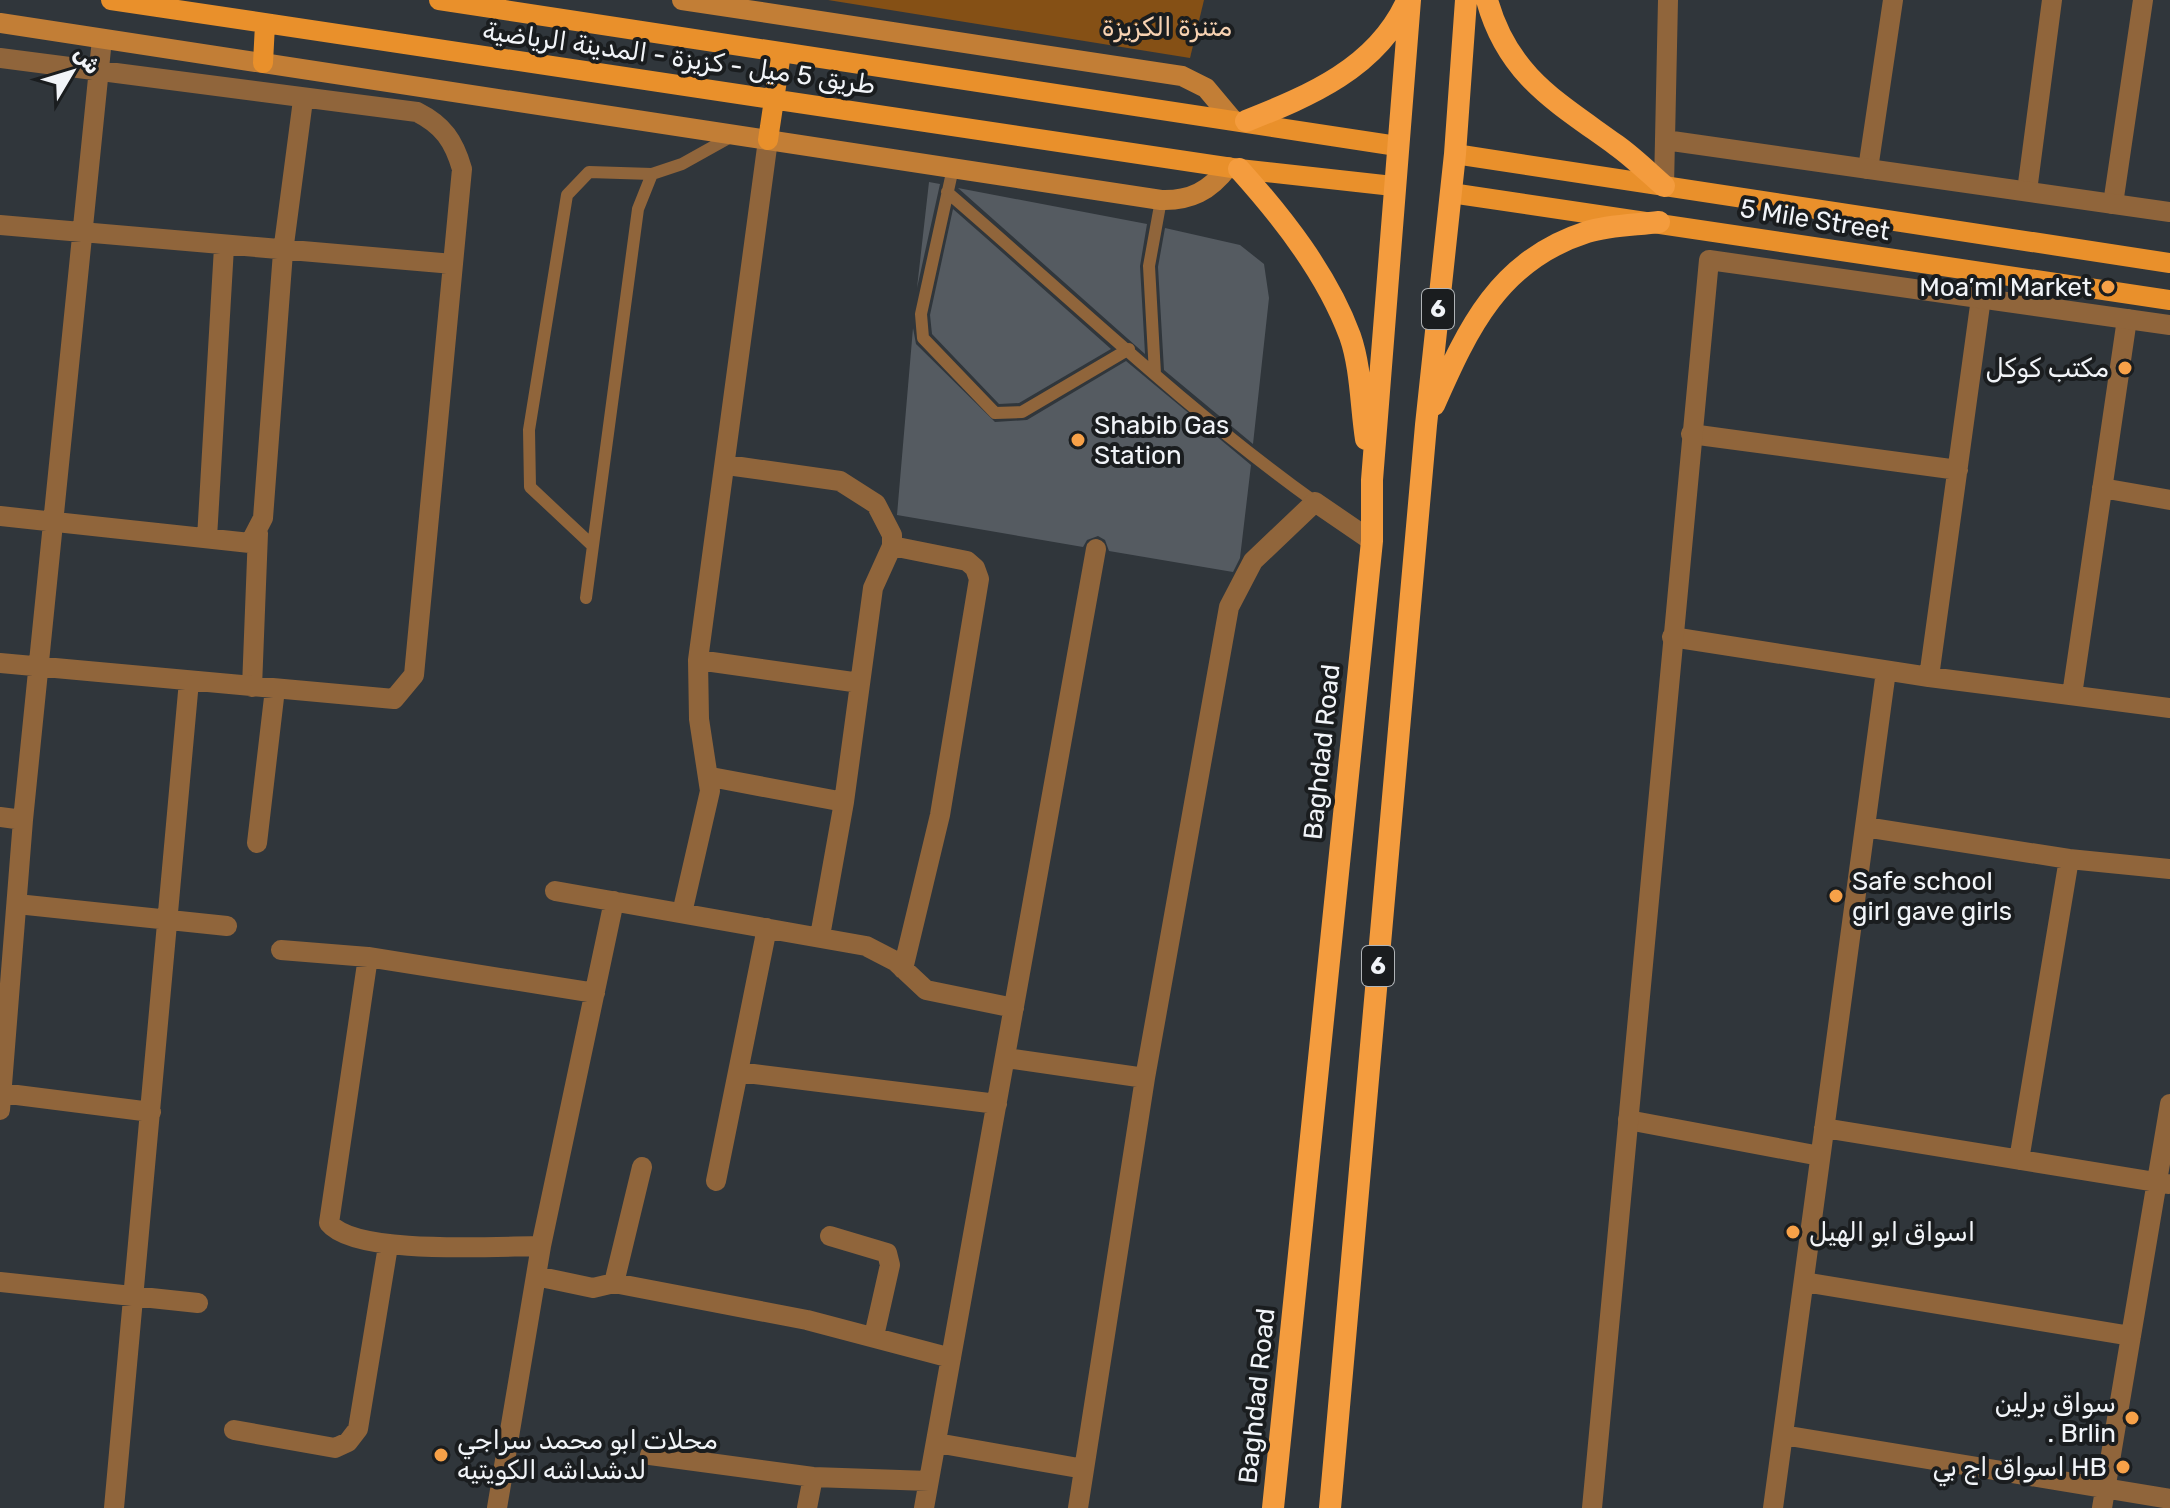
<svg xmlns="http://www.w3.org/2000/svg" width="2170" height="1508" font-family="Rubik,'Noto Naskh Arabic',sans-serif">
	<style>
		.green { fill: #855015 }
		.building { fill: #555b61 }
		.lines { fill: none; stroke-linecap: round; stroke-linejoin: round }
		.service { stroke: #90653b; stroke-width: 12 }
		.minor { stroke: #90653b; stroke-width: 20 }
		.tertiary { stroke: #90653b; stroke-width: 20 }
		.secondary { stroke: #c27e36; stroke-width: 20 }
		.primary { stroke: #e9902b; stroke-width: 20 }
		.trunk { stroke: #f49c3e; stroke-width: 22 }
		.poi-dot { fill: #f7a148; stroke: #1a1d1f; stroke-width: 3 }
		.labels { text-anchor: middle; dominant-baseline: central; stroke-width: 8; stroke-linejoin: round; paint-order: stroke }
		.shield { fill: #1a1d1f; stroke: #b0b4b7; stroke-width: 2 }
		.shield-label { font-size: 24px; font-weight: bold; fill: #f1f4f8 }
		.park-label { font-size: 26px; fill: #f7d2b2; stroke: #1a1d1f }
		.street-label { font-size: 26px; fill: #f1f4f8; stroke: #1a1d1f }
		.poi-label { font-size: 26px; fill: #f1f4f8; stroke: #1a1d1f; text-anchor: end }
	</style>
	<rect width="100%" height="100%" fill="#30363b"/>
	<path class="green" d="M828,0h376l-14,58z"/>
	<path class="building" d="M929,182l11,2 -23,104z
		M958,188l189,36 -7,42 5,88z
		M953,209l33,29 125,111 -92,54 -20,1 -67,-70 -2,-19z
		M1165,228l75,17 24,19 5,34 -16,146 -89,-74 -6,-103z
		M913,328l3,16 79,78 32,-2 99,-59 125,104 -11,93 -7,14 -124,-21 -4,-11 -7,-4 -11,4 -4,7 -186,-32z"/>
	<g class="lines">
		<path class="service" d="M953,168l-32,146 2,24 72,75 27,-1 107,-63
			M947,192c121,104 238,217 368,310
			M1155,374l-6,-108 12,-66
			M593,546l-63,-59 -1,-57 38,-235 22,-23 63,2
			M586,598l52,-389 14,-35 30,-10 52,-29"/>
		<path class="minor" d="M0,58l417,54c26,13 37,29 45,57l-48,506 -20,24 -394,-36
			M1868,169l25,-169
			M2027,191l25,-191
			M2113,204l30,-204
			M0,225l453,39
			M1691,434l267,36
			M727,465l113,16 36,23 16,31v11l-19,42 -29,214 -24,134
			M2102,488l68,12
			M0,516l250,27 13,-25 20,-266 20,-152
			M207,538l17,-291
			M892,546l75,15 8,7 4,11 -39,236 -37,154
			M1672,637l257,40 241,31
			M698,660l162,23
			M1929,677l52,-379
			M252,687l6,-154
			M2072,695l55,-376
			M711,777l133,25
			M0,817l23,3
			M1865,827l204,32 101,10
			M257,843l18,-154
			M555,891l311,55 29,15 31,29 88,18
			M17,904l210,22
			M682,913l28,-122 -11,-72 -1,-59 70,-520
			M281,950l87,7 227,36
			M368,957l-39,266c26,33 169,23 212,23
			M1006,1058l139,20
			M738,1072l259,32
			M1,1093l150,19
			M0,1110l23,-290 79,-781
			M1628,1120l192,36
			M1824,1128l344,56
			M2019,1160l50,-301
			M716,1181l51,-253
			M830,1236l57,17 3,12 -16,71
			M536,1276l57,12 21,-5 193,37 144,38
			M0,1282l198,21
			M1804,1282l327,54
			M614,1283l28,-116
			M234,1430l101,18 13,-6 10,-13 30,-183
			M1783,1435l387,64
			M937,1443l147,26
			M650,1455l163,22 116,4
			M114,1508l75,-827
			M497,1508l44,-262 73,-345
			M807,1508l6,-31
			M924,1508l172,-959
			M1078,1508l67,-430 84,-471 24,-46 62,-59 57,39
			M1773,1508l113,-837
			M2102,1508l68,-404"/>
		<path class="tertiary" d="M1665,140l505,72
			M1664,186l4,-186
			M1592,1508l117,-1248 461,65"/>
		<path class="secondary" d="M682,0l500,76 24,12 26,31
			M0,23l1161,177c29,1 49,-9 67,-33"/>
		<path class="primary" d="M111,0l1128,169 154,17
			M439,0l958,146
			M263,63l2,-39
			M768,140l13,-87
			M1455,154l715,109
			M1451,193l719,107"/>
		<path class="trunk" d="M1487,0c21,76 70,102 129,145 17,12 32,27 48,41
			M1246,121c63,-25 131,-53 161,-120
			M1239,169c44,49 88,105 111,167 11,31 11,71 16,103
			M1434,405c34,-77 65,-145 153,-173 22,-7 49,-7 72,-10
			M1273,1508l99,-967v-61l38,-480
			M1330,1508l96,-1083 29,-271 11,-154"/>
	</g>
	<g class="poi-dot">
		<circle cx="2108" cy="287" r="8"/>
		<circle cx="2125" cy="368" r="8"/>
		<circle cx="1078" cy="440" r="8"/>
		<circle cx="1836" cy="896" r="8"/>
		<circle cx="1793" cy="1232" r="8"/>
		<circle cx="2132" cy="1418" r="8"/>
		<circle cx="441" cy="1455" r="8"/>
		<circle cx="2123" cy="1467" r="8"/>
	</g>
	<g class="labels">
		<g class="shield">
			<rect x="1422" y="289" width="32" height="40" rx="6"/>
			<rect x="1362" y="946" width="32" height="40" rx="6"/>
		</g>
		<g class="shield-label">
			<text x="1438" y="309">6</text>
			<text x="1378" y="966">6</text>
		</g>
		<g class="park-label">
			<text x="1167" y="27">متنزة الكزيزة</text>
		</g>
		<g class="street-label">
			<text transform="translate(679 58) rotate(8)">طريق 5 ميل - كزيزة - المدينة الرياضية</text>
			<text transform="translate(1815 220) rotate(9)">5 Mile Street</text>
			<text transform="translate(1322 752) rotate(-84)">Baghdad Road</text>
			<text transform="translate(1257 1396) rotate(-84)">Baghdad Road</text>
		</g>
		<g class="poi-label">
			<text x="2092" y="287">Moa’ml Market</text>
			<text x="2109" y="368">مكتب كوكل</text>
			<text x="1094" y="425" text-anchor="start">Shabib Gas<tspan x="1094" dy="30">Station</tspan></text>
			<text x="1852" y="881" text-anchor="start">Safe school<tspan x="1852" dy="30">girl gave girls</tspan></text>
			<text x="1809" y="1232" text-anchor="start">اسواق ابو الهيل</text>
			<text x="2116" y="1403">سواق برلين<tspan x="2116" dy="30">. Brlin</tspan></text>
			<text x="457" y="1440" text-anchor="start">محلات ابو محمد سراجي<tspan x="457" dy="30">لدشداشه الكويتيه</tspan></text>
			<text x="2107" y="1467">اسواق اج بي HB</text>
		</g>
	</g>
	<g transform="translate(72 72) rotate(52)" stroke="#1a1d1f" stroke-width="6" paint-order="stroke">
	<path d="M0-6L14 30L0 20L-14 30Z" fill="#f1f4f8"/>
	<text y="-12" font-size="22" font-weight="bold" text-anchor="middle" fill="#f1f4f8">ش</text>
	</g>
</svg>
